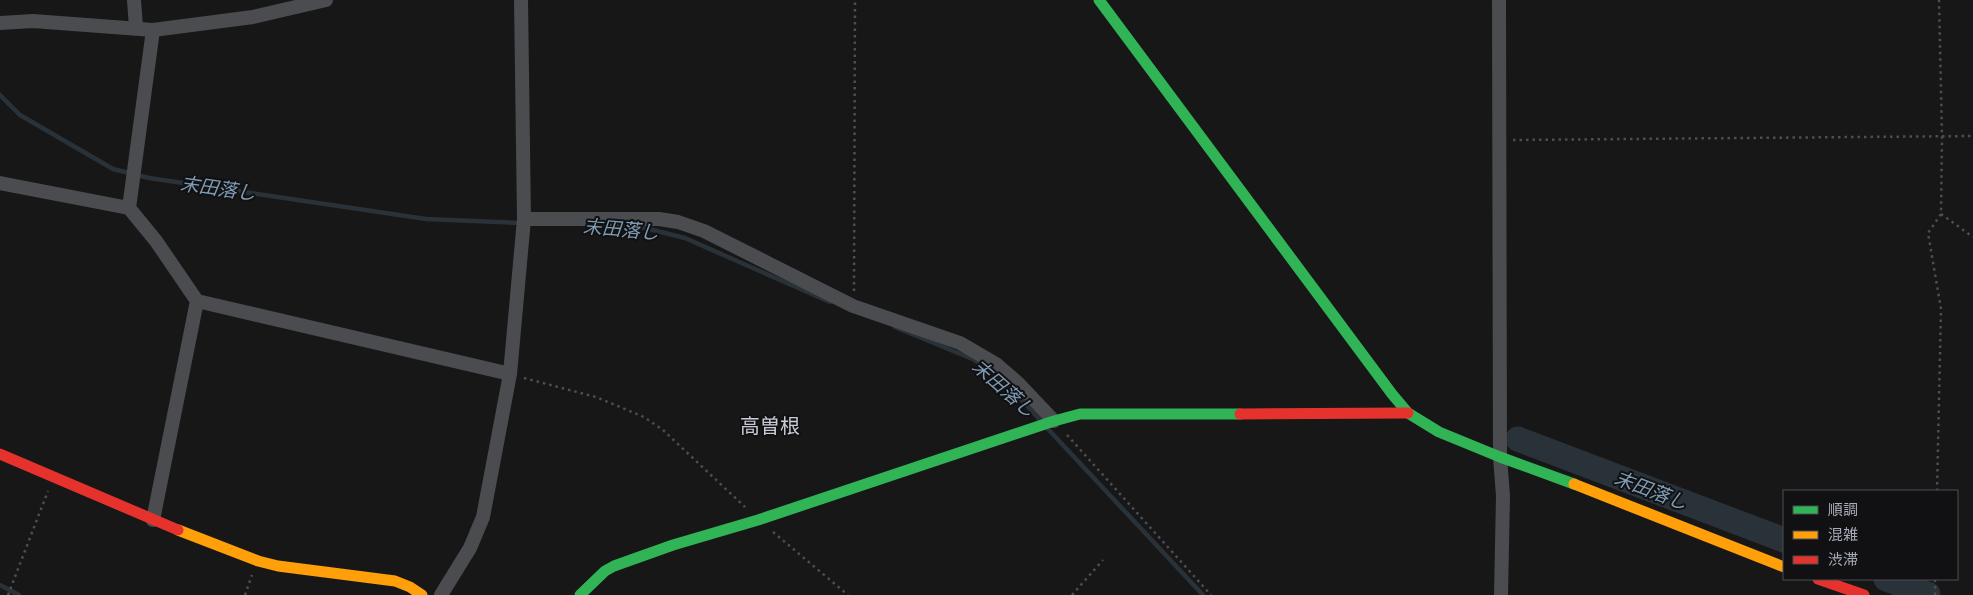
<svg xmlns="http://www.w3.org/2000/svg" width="1973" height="595" font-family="Raleway,'Noto Sans JP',sans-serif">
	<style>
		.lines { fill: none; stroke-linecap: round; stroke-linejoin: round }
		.stream { stroke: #2a3239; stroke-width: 4.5 }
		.river { stroke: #2a3239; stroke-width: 25 }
		.path { stroke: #4d4e52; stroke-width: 2.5; stroke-dasharray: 2.5 4; stroke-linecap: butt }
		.street { stroke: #4b4c50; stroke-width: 14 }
		.fast { stroke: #30b455; stroke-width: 11 }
		.slow { stroke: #ff9f0a; stroke-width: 11 }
		.jam { stroke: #e5322d; stroke-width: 11 }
		.labels { text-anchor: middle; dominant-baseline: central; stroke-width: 4; stroke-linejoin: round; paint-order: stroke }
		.water-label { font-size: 19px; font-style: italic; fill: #7f9bb3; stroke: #111113 }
		.quarter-label { font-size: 20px; fill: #c9ccd4; stroke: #111113 }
	</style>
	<rect width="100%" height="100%" fill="#171717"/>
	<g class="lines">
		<path class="stream" d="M0,95l20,20 93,54 36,9 277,41 96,4
			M589,226l56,2 40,10 145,64
			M895,327l80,33 44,37 21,23
			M1048,429l155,166
			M0,585l19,10"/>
		<path class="river" d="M1518,439l266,101
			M1886,579l42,15"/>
		<path class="path" d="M1513,140l460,-4
			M1941,214l32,23
			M854,291l1,-291
			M524,378l72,19 48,20 19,13 82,77
			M1067,435l144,160
			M1937,491l4,-182 -13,-76 13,-19 1,-78 -3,-136
			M773,532l75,63
			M8,595l40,-104
			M245,595l7,-20
			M1072,595l31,-35
			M1935,595v-16"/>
		<path class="street" d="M134,0l2,27
			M1499,0l1,457 3,39 -2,99
			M0,23l33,-2 120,9 100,-13 73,-17
			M0,183l129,25 27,33 41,60 313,73
			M129,208l24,-178
			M524,219h135l19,3 26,9 149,75 107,37 36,21 23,20 35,37
			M153,520l44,-219
			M441,595l29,-47 13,-31 27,-143 14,-155 -3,-219"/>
		<path class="fast" d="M1099,0l293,394 16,19 31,19 61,25 74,27
			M580,595l25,-24 9,-5 59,-21 85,-25 296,-99 26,-7h160"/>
		<path class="slow" d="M1574,484l210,83
			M178,530l80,31 20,5 117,15 15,6 12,8"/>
		<path class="jam" d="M1240,414l168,-1
			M0,454l178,76
			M1818,579l46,16"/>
	</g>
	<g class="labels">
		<g class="water-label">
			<text transform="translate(218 188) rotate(8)">末田落し</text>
			<text transform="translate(621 229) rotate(5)">末田落し</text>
			<text transform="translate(1004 388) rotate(41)">末田落し</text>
			<text transform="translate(1651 490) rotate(21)">末田落し</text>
		</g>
		<g class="quarter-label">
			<text x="770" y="426">高曽根</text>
		</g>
	</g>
	<rect x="1783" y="490" width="175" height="90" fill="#111113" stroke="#4d4f55"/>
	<rect x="1793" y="506" width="25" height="8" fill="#30b455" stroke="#4d4f55"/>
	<text x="1828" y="515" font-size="15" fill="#a8adb8">順調</text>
	<rect x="1793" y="531" width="25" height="8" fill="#ff9f0a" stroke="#4d4f55"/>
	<text x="1828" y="540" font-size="15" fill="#a8adb8">混雑</text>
	<rect x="1793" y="556" width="25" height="8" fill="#e5322d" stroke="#4d4f55"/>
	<text x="1828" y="565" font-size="15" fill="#a8adb8">渋滞</text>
</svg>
